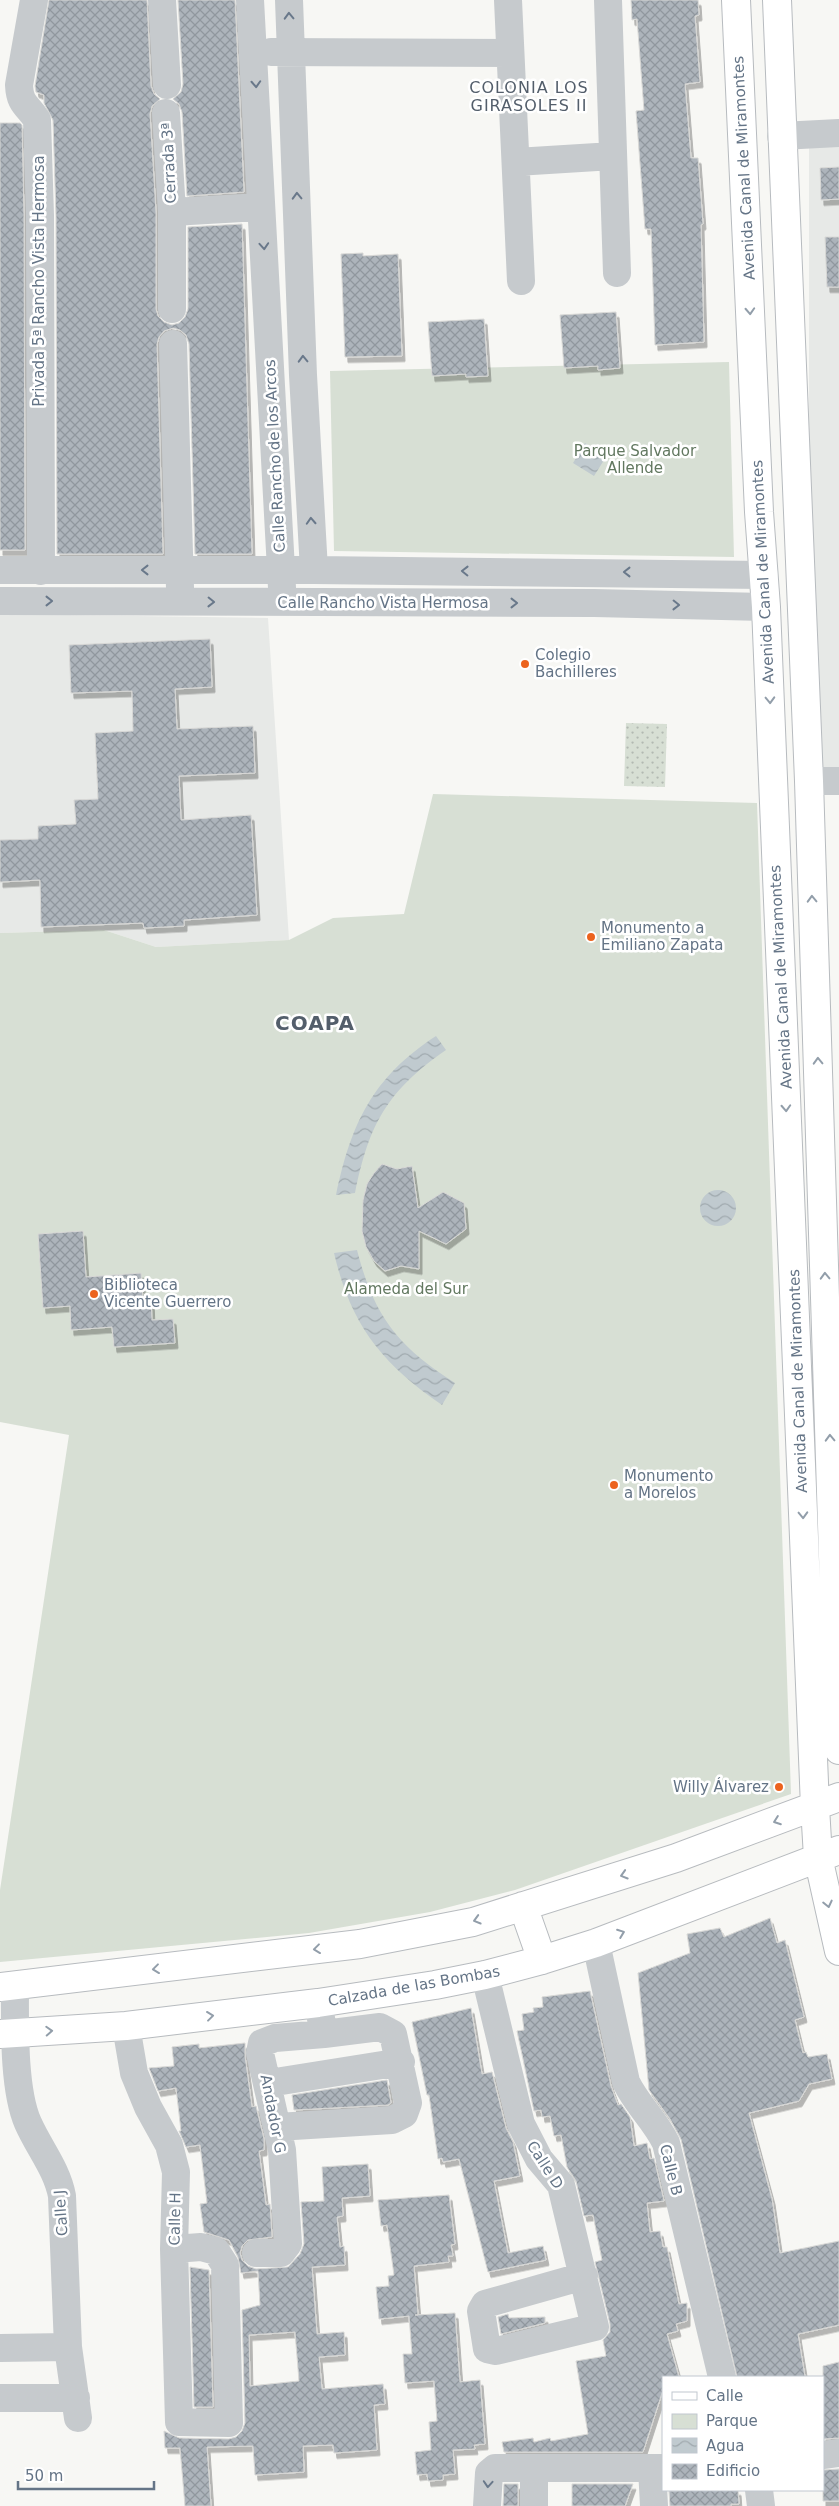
<svg xmlns="http://www.w3.org/2000/svg" width="839" height="2506" font-family="'DejaVu Sans',sans-serif">
	<style>
		.built { fill: #e7e9e7 }
		.grass { fill: url(#grass-dots) }
		.park { fill: #d7dfd4 }
		.water { fill: url(#water-waves) }
		.building { fill: url(#building-cross-hatch); stroke: #d8d8d6; fill-rule: evenodd; filter: url(#shadow) }
		.lines { fill: none; stroke-linecap: round; stroke-linejoin: round }
		.major-casing { stroke: #b7bbbf; stroke-width: 30 }
		.minor { stroke: #c6cacd; stroke-width: 28 }
		.major { stroke: #fff; stroke-width: 28 }
		.oneway { stroke: #69788a }
		.oneway2 { stroke: #929eaa }
		.poi-dot { fill: #ec631e; stroke: #fff; stroke-width: 2 }
		.labels { text-anchor: middle; dominant-baseline: central; stroke-width: 5; stroke-linejoin: round; paint-order: stroke }
		.street-label { font-size: 15px; fill: #647486; stroke: #fff }
		.park-label { font-size: 15px; fill: #627860; stroke: #fff }
		.poi-label { font-size: 15px; fill: #647486; stroke: #fff; text-anchor: start }
		.neighbourhood-label { font-size: 16px; letter-spacing: 1px; fill: #535e6b; stroke: #fff }
		.district-label { font-size: 20px; font-weight: bold; letter-spacing: 1px; fill: #535e6b; stroke: #fff }
	</style>
	<defs>
		<pattern id="grass-dots" width="8" height="8" patternUnits="userSpaceOnUse" patternTransform="scale(1.25)"><rect width="8" height="8" fill="#d7dfd4"/><path d="M2 2h.1M6 6h.1" fill="none" stroke="#b2b9b2" stroke-width="1.8" stroke-linecap="round"/></pattern>
		<pattern id="water-waves" width="16" height="10" patternUnits="userSpaceOnUse" patternTransform="scale(1.25)"><rect width="16" height="10" fill="#c0cacf"/><path d="M0 5q4-4 8 0t8 0" fill="none" stroke="#a0a9ae"/></pattern>
		<pattern id="building-cross-hatch" width="8" height="8" patternUnits="userSpaceOnUse" patternTransform="scale(1.25)"><rect width="8" height="8" fill="#adb4bb"/><path d="M0 0l8 8M0 8l8-8" fill="none" stroke="#90979e"/></pattern>
		<filter id="shadow"><feDropShadow dx="3" dy="5.5" stdDeviation="0" flood-color="#0004"/></filter>
	</defs>
	<rect width="100%" height="100%" fill="#f7f7f4"/>
	<path class="built" d="M839,135v647h-30v-646z
		M0,614l268,4 21,322 -133,7 -52,-17 -104,3z"/>
	<path class="grass" d="M626,723l41,1 -2,63 -41,-1z"/>
	<path class="park" d="M729,362l5,195 -400,-6 -4,-180z
		M433,794l324,9 34,991 -276,96 -85,22 -121,21 -309,29v-72l69,-455 -69,-13v-489l104,-3 52,17 133,-7 44,-22 71,-4z"/>
	<path class="water" d="M585,443l21,14 -12,19 -21,-13z
		M436,1036l10,14c-59,41 -77,74 -91,143l-19,2c15,-72 37,-118 100,-159z
		M700 1208a18 18 0 1 1 36 0a18 18 0 1 1-36 0Z
		M357,1250c17,66 40,96 98,133l-13,22c-61,-42 -91,-80 -108,-152z"/>
	<path class="building" d="M49,0h98l4,86 3,8 6,5 -8,7 -2,8 6,98v97l2,7 6,6 8,3 7,-2 6,-6 3,-8v-82l54,-3 10,330h-57l-6,-210 -3,-9 -6,-5 -7,-2 -9,3 -5,6 -2,7 6,210h-106l-1,-338 -3,-96 -9,-17v-8l-8,-3 -1,-6z
		M178,0h57l9,192 -57,4 -5,-84 -3,-8 -6,-5 8,-7 2,-8z
		M631,0h67l1,15 -4,1 5,66 -15,2 6,74h7l5,66 -2,1 3,117 -49,3 -4,-116h-6l-9,-118 8,-1 -7,-91 -5,1z
		M0,123h20l2,2 2,91 1,334h-25z
		M839,167v32l-18,1 -1,-32z
		M825,237h14v50h-12z
		M363,253v3l35,-2 4,102 -57,1 -4,-103z
		M616,312l4,56 -22,2v-4l-34,2 -4,-53z
		M484,319l4,57 -22,1v-3l-34,2 -4,-54z
		M210,639l2,48 -37,2 2,40 76,-3 2,47 -76,3 2,44 70,-5 6,100 -73,5v6l-40,2 -1,-5 -102,4 -1,-47 -40,2v-42l38,-1v-13l38,-2 -2,-24 24,-1 -3,-66 38,-2 -1,-40 -61,2 -2,-48z
		M382,1164l15,5 15,-3 6,42 25,-16 21,11 2,26 -20,15 -27,-13v38l-18,-3 -16,5 -11,-10 -8,-14 -4,-16 1,-31 4,-16 7,-11z
		M83,1231l3,46 55,-4 2,26 8,-1 1,22 21,-1 2,24 -61,4 -2,-20 -41,3 -1,-24 -27,2 -5,-74z
		M770,1918l7,25 8,-3 19,77 -9,3 8,33 3,-1 2,5 19,-3 5,25 -23,5 -10,17 -50,12 23,86 8,54 59,-12v84l-41,9 7,43h-68l-56,-238 -11,-20 -21,-29 -11,-117 52,-20 -3,-19 33,-6 4,9z
		M590,1991l21,95 7,19 3,-1 9,13 4,29 13,-3 3,16 4,-1 10,43 -17,2 3,29 10,-1 3,16h4l12,57 8,-1v18l-11,3 2,7 -11,3 12,43h-16v13l-20,62h-139l-2,-10 31,-4 1,4 16,-4 1,3 37,-7 -12,-73 30,-5 -3,-16 7,-8v-8l-15,-62 7,-2 -9,-45 -9,1 -8,-35 -9,-14 -6,-32 -7,1 -4,-20 -8,1 -1,-7 -7,1 -17,-80 7,-1 -2,-16 12,-2 -1,-4 10,-1 -1,-10z
		M471,2008l11,66 10,-2 14,56 7,14 7,34 -26,5 14,72 35,-7 3,14 -58,12 -29,-113 -16,3 -1,-4 -4,1 -9,-64h-2l-15,-73z
		M245,2043v13l7,51 4,-1 8,33v11l-5,1 7,54 4,-1 2,33 -24,3 -6,6 -2,7 2,7 6,6 8,3 32,-2 12,-13 4,-10 -3,-42 23,-1 -2,-34 46,-3 2,32 -28,2 1,18 -6,1 3,30 4,-1 1,19 -33,2 5,67 27,-2 1,23 -26,2 3,32 61,-5 2,20 -11,1 3,45 -43,3 -1,-8 -30,1 1,26 -49,3 -2,-29 -46,1 4,59h-26l-5,-58h-15l-1,-17 15,7 50,1 7,-2 6,-6 3,-8 -3,-113 18,-5 -2,-34 -17,2 -3,-16 -9,-17 -25,-8 -4,-28 7,-1 -7,-58 -14,2 -7,-16h2l-5,-43 -18,3 -9,-23 25,-2 -2,-19 27,-3v4zM295,2332l4,49 -49,5 -1,-51z
		M387,2080l4,23 -3,2 -94,5 -2,-15z
		M449,2195l6,49 -4,1 2,11h-5l1,6 -35,4 4,49h-3l40,-2 5,69 20,-2 5,64 -11,1 1,4 -22,1 2,24 -12,1v5l-15,1 -1,-7 -10,1 -2,-23 16,-2 -2,-28 8,-1 -3,-40 -29,2 -2,-29h9l-3,-38 -30,3 -3,-32 13,-1 -1,-10 6,-1 -7,-50 -6,1 -3,-26z
		M190,2267l19,3 4,137h-19z
		M508,2314l1,4 36,-1v6l-44,11 -3,-17z
		M839,2362v76l-16,1v-73z
		M839,2469v32h-16v-31z
		M504,2484h14v22h-15z
		M572,2484h61l-8,22h-53z
		M712,2490h26l1,14h-8v2h-61l-1,-15z"/>
	<g class="lines">
		<defs>
			<path id="major" d="M736,0l23,512 7,95 49,1200 3,50 21,94
				M777,0l32,781 30,969
				M523,1906l19,54
				M0,1987l360,-43 113,-22 203,-64 163,-61
				M0,2034l126,-8 192,-23 117,-18 50,-10 57,-15 54,-17 243,-93"/>
		</defs>
		<use href="#major" class="major-casing"/>
		<path class="minor" d="M34,0l-15,85c1,21 9,20 18,35l3,96 1,355
			M162,0l5,85
			M250,0l32,588
			M289,0l14,375 11,195
			M508,0l13,281
			M608,0l9,273
			M271,52l239,1
			M166,113l6,99v97
			M781,136l58,-3
			M516,162l97,-6
			M172,212l89,-5
			M173,344l7,244
			M0,570h314l450,5
			M0,601l594,2 172,4
			M809,781h30
			M596,1943l30,139c11,23 29,38 40,61l56,234
			M485,1975l36,149 18,35 22,26 34,142 -99,24 -9,-2 -6,-38 4,-7 99,-28
			M15,1986c0,37 -2,103 13,137 11,25 29,46 34,73l6,151 10,71
			M126,2026l8,47 14,34 21,38 7,27 -2,77 5,173 50,1 -4,-158 -9,-14 -15,-4 -27,2
			M269,2083l132,-21
			M277,2127l115,-7 12,-6 4,-11 -15,-69 -13,-7 -56,7
			M256,2253h25l7,-9 -6,-94 -22,-97 2,-10 13,-5 49,-4 -6,-31
			M0,2348l68,-1
			M0,2398h76
			M823,2455l16,-2
			M534,2468v38
			M652,2468l2,38
			M759,2490l2,16
			M487,2506l2,-33 6,-5h168"/>
		<use href="#major" class="major"/>
	</g>
	<defs><path id="oneway-chevron" d="M-2-3.5L2.5 0L-2 3.5" fill="none" stroke-width="1.6" stroke-linecap="round" stroke-linejoin="round" transform="scale(1.25)"/></defs>
	<g class="oneway">
		<use href="#oneway-chevron" transform="translate(289 16) rotate(-92)"/>
		<use href="#oneway-chevron" transform="translate(256 84) rotate(87)"/>
		<use href="#oneway-chevron" transform="translate(297 196) rotate(-92)"/>
		<use href="#oneway-chevron" transform="translate(264 246) rotate(86)"/>
		<use href="#oneway-chevron" transform="translate(303 359) rotate(-92)"/>
		<use href="#oneway-chevron" transform="translate(311 521) rotate(-93)"/>
		<use href="#oneway-chevron" transform="translate(145 570) rotate(180)"/>
		<use href="#oneway-chevron" transform="translate(465 571) rotate(-179)"/>
		<use href="#oneway-chevron" transform="translate(627 572) rotate(-180)"/>
		<use href="#oneway-chevron" transform="translate(49 601)"/>
		<use href="#oneway-chevron" transform="translate(211 602) rotate(1)"/>
		<use href="#oneway-chevron" transform="translate(514 603)"/>
		<use href="#oneway-chevron" transform="translate(676 605) rotate(1)"/>
		<use href="#oneway-chevron" transform="translate(488 2484) rotate(94)"/>
	</g>
	<g class="oneway2">
		<use href="#oneway-chevron" transform="translate(750 311) rotate(87)"/>
		<use href="#oneway-chevron" transform="translate(770 700) rotate(88)"/>
		<use href="#oneway-chevron" transform="translate(812 899) rotate(-92)"/>
		<use href="#oneway-chevron" transform="translate(818 1061) rotate(-92)"/>
		<use href="#oneway-chevron" transform="translate(786 1108) rotate(87)"/>
		<use href="#oneway-chevron" transform="translate(825 1276) rotate(-92)"/>
		<use href="#oneway-chevron" transform="translate(830 1438) rotate(-92)"/>
		<use href="#oneway-chevron" transform="translate(803 1515) rotate(88)"/>
		<use href="#oneway-chevron" transform="translate(777 1821) rotate(160)"/>
		<use href="#oneway-chevron" transform="translate(624 1875) rotate(163)"/>
		<use href="#oneway-chevron" transform="translate(828 1904) rotate(77)"/>
		<use href="#oneway-chevron" transform="translate(477 1920) rotate(164)"/>
		<use href="#oneway-chevron" transform="translate(621 1933) rotate(-21)"/>
		<use href="#oneway-chevron" transform="translate(317 1949) rotate(173)"/>
		<use href="#oneway-chevron" transform="translate(156 1969) rotate(173)"/>
		<use href="#oneway-chevron" transform="translate(210 2016) rotate(-7)"/>
		<use href="#oneway-chevron" transform="translate(49 2031) rotate(-3)"/>
	</g>
	<g class="poi-dot">
		<circle cx="525" cy="664" r="5"/>
		<circle cx="591" cy="937" r="5"/>
		<circle cx="94" cy="1294" r="5"/>
		<circle cx="614" cy="1485" r="5"/>
		<circle cx="779" cy="1787" r="5"/>
	</g>
	<g class="labels">
		<g class="street-label">
			<text transform="translate(169 163) rotate(-93)">Cerrada 3ª</text>
			<text transform="translate(744 168) rotate(-93)">Avenida Canal de Miramontes</text>
			<text transform="translate(39 281) rotate(-90)">Privada 5ª Rancho Vista Hermosa</text>
			<text transform="translate(275 456) rotate(-93)">Calle Rancho de los Arcos</text>
			<text transform="translate(763 572) rotate(-93)">Avenida Canal de Miramontes</text>
			<text x="383" y="603">Calle Rancho Vista Hermosa</text>
			<text transform="translate(781 977) rotate(-93)">Avenida Canal de Miramontes</text>
			<text transform="translate(798 1381) rotate(-92)">Avenida Canal de Miramontes</text>
			<text transform="translate(414 1986) rotate(-10)">Calzada de las Bombas</text>
			<text transform="translate(273 2114) rotate(79)">Andador G</text>
			<text transform="translate(545 2165) rotate(57)">Calle D</text>
			<text transform="translate(671 2170) rotate(76)">Calle B</text>
			<text transform="translate(61 2213) rotate(-94)">Calle J</text>
			<text transform="translate(175 2219) rotate(-89)">Calle H</text>
		</g>
		<g class="park-label">
			<text x="635" y="451">Parque Salvador<tspan x="635" dy="17">Allende</tspan></text>
			<text x="406" y="1289">Alameda del Sur</text>
		</g>
		<g class="poi-label">
			<text x="535" y="655">Colegio<tspan x="535" dy="17">Bachilleres</tspan></text>
			<text x="601" y="928">Monumento a<tspan x="601" dy="17">Emiliano Zapata</tspan></text>
			<text x="104" y="1285">Biblioteca<tspan x="104" dy="17">Vicente Guerrero</tspan></text>
			<text x="624" y="1476">Monumento<tspan x="624" dy="17">a Morelos</tspan></text>
			<text x="769" y="1787" text-anchor="end">Willy Álvarez</text>
		</g>
		<g class="neighbourhood-label">
			<text x="529" y="87">COLONIA LOS<tspan x="529" dy="18">GIRASOLES II</tspan></text>
		</g>
		<g class="district-label">
			<text x="315" y="1023">COAPA</text>
		</g>
	</g>
	<rect x="662" y="2376" width="162" height="115" fill="#ffffff" stroke="#c1c7cf"/>
	<rect x="672" y="2392" width="25" height="8" fill="#ffffff" stroke="#c1c7cf"/>
	<text x="706" y="2401" font-size="15" fill="#647486">Calle</text>
	<rect x="672" y="2414" width="25" height="15" fill="#d7dfd4" stroke="#c1c7cf"/>
	<text x="706" y="2426" font-size="15" fill="#647486">Parque</text>
	<rect x="672" y="2438" width="25" height="15" fill="url(#water-waves)" stroke="#c1c7cf"/>
	<text x="706" y="2451" font-size="15" fill="#647486">Agua</text>
	<rect x="672" y="2464" width="25" height="15" fill="url(#building-cross-hatch)" stroke="#c1c7cf"/>
	<text x="706" y="2476" font-size="15" fill="#647486">Edificio</text>
	<path d="M18 2481v8h136v-8" fill="none" stroke="#647486" stroke-width="2.5"/>
	<text x="25" y="2481" font-size="15" fill="#647486" stroke="#ffffff" stroke-width="4" paint-order="stroke">50 m</text>
</svg>
